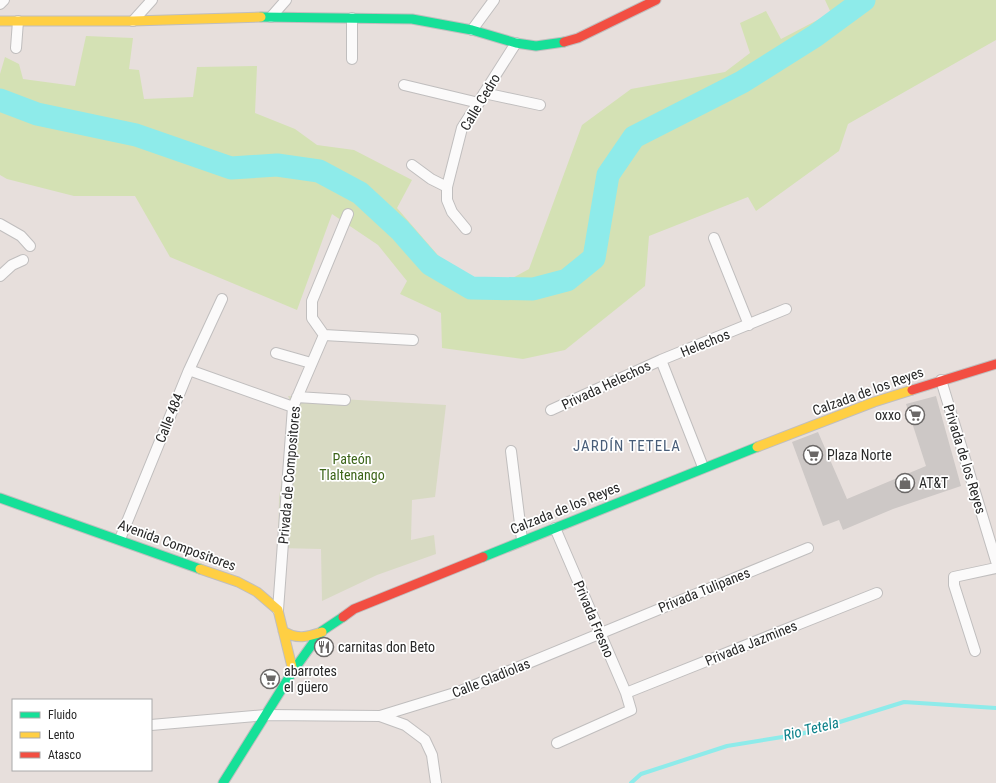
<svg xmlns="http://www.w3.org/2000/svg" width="996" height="783" font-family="'Roboto Condensed',sans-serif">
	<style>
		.green { fill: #d4e1b4 }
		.cemetery { fill: #d8dac3 }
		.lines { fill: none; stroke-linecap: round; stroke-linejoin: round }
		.stream { stroke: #8eebea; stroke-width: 4 }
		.river { stroke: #8eebea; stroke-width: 23 }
		.building { fill: #cdc8c6 }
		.street-casing { stroke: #c0bebe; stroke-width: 12 }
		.fast-casing { stroke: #c0bebe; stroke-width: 11 }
		.slow-casing { stroke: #c0bebe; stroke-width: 11 }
		.jam-casing { stroke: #c0bebe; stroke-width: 11 }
		.street { stroke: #fbfafa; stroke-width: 10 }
		.fast { stroke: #16e098; stroke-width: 9 }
		.slow { stroke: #ffcf43; stroke-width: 9 }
		.jam { stroke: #f24e42; stroke-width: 9 }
		.labels { text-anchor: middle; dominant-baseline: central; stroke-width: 3.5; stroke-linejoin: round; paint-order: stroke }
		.street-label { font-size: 14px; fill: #282828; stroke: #fff }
		.poi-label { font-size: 14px; fill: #282828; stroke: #fff; text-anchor: start }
		.park-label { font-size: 14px; fill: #3c6418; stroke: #fff }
		.neighbourhood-label { font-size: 15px; letter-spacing: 1px; fill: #485d78; stroke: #fff }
		.water-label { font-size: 15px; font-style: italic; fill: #0c818a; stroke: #fff }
	</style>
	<rect width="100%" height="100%" fill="#e7dfdc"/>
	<path class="green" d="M825,0h171v40l-148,84 -9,27 -83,60 -8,-14 -99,39 -4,50 -80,64 -42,9 -81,-11 -1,-35 -41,-19 7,-13 -29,-36 -46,-31 -35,96 -127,-53 -35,-61h-61l-67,-17 -7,-4v-101l5,-17 14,7 4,15 52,7 11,-50 47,2 -4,31 10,1 5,29 49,-2 4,-30 60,-1 -2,47 40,16 22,16 37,5 58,30 -15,28 52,60 22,10 38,2 20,-11 53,-144 49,-36 94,-17 25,-19 -10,-30 26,-12 15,28 50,-26z"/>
	<path class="cemetery" d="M288,396l158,9 -11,92 -23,3 -1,40 23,-5 2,19 -59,21 -55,26 -1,-52 -43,-1 1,-50 14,-91z"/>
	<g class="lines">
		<path class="stream" d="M631,783l10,-9 86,-28 74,-12 103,-32 92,6"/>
		<path class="river" d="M0,100l37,14 99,21 95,33 46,-3 42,6 41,22 40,37 30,34 41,24 62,1 34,-9 27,-22 14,-83 26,-38 108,-55 73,-46 49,-36"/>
	</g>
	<path class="building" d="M936,396l25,90 -68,23 -50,21 -4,-10 -16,6 -31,-84 26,-10 29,67 79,-33 -20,-62z"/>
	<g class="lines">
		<defs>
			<path id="street" d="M0,4l4,-4
				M271,17l15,-17
				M352,18v41
				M133,21l19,-21
				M472,30l22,-30
				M16,48l2,-27
				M404,85l75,18
				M484,93l56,12
				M412,165l19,14 16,8
				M0,224l21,12 9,10
				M466,229l-14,-17 -5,-12v-13l15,-59 54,-85
				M714,238l35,87
				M0,276l12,-11 11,-5
				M324,335l-12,-17v-17l36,-87
				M324,335l89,5
				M276,353l35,10
				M661,360l42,107
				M189,370l104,37
				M941,380l55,181
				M297,397l48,3
				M551,410l110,-50 125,-51
				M511,451l11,89
				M555,528l71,165 5,17 -74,33
				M120,539l69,-169 33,-71
				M278,610l15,-203 31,-72
				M975,651l-21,-66v-8l42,-9
				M626,693l251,-100
				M380,716l78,-24 350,-144
				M151,725l115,-10 114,1 25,9 20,15 7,15 4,28"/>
			<path id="fast" d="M261,17l151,2 60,11 44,13 20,3 28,-4
				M0,498l200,71
				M483,557l274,-110
				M223,783l70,-112 20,-28 9,-12 21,-14"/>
			<path id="slow" d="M0,21h133l128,-4
				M757,447l117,-45 38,-12
				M200,569l38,13 19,10 21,18 15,61
				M283,631c14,9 24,6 39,1"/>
			<path id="jam" d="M564,42l14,-4 78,-38
				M912,390l84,-26
				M343,617l11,-8 129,-52"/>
		</defs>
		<use href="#street" class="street-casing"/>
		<use href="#fast" class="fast-casing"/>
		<use href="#slow" class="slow-casing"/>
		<use href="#jam" class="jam-casing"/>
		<use href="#street" class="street"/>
		<use href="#fast" class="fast"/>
		<use href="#slow" class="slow"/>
		<use href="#jam" class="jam"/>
	</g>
	<defs>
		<symbol id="supermarket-ring" viewBox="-11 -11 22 22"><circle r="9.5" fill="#fff" stroke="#6b6867" stroke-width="1.5"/><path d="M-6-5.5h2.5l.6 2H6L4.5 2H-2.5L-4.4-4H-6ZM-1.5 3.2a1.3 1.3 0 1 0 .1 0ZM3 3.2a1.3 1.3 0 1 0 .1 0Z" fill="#6b6867"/></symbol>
		<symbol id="shop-ring" viewBox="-11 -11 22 22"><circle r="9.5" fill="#fff" stroke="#6b6867" stroke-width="1.5"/><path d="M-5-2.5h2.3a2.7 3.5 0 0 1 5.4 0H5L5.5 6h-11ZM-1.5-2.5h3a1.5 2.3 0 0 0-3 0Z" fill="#6b6867"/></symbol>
		<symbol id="restaurant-ring" viewBox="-11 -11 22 22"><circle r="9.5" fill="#fff" stroke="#6b6867" stroke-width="1.5"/><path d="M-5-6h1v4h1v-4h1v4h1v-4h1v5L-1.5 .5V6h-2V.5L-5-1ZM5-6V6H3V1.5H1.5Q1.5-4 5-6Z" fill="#6b6867"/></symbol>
	</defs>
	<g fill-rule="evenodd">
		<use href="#supermarket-ring" x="904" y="404" width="22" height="22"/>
		<use href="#supermarket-ring" x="802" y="444" width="22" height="22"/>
		<use href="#shop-ring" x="894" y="472" width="22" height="22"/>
		<use href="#restaurant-ring" x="313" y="636" width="22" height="22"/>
		<use href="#supermarket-ring" x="259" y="668" width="22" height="22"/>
	</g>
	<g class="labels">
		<g class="street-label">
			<text transform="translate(480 102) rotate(-59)">Calle Cedro</text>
			<text transform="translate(705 343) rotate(-22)">Helechos</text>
			<text transform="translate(606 385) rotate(-25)">Privada Helechos</text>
			<text transform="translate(868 391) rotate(-20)">Calzada de los Reyes</text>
			<text transform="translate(169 418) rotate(-68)">Calle 484</text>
			<text transform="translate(965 459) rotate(73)">Privada de los Reyes</text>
			<text transform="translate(289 475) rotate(-85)">Privada de Compositores</text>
			<text transform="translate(565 508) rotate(-22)">Calzada de los Reyes</text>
			<text transform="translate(177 545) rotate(20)">Avenida Compositores</text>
			<text transform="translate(704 590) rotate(-22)">Privada Tulipanes</text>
			<text transform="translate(594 619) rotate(67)">Privada Fresno</text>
			<text transform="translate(751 643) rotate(-22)">Privada Jazmines</text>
			<text transform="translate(491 678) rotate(-22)">Calle Gladiolas</text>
		</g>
		<g class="poi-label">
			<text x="901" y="415" text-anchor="end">oxxo</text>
			<text x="827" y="455">Plaza Norte</text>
			<text x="919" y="483">AT&amp;T</text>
			<text x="338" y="647">carnitas don Beto</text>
			<text x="284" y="671">abarrotes<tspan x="284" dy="16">el güero</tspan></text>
		</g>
		<g class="park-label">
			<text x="352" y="459">Pateón<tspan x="352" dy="16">Tlaltenango</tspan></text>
		</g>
		<g class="neighbourhood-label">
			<text x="627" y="446">JARDÍN TETELA</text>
		</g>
		<g class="water-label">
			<text transform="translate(811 729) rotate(-14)">Rio Tetela</text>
		</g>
	</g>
	<rect x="12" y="699" width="140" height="72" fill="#ffffff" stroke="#a9a9a9"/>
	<rect x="20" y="712" width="20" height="6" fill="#16e098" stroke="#a9a9a9"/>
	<text x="48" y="719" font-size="12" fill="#282828">Fluido</text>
	<rect x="20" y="732" width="20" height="6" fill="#ffcf43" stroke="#a9a9a9"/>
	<text x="48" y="739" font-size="12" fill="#282828">Lento</text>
	<rect x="20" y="752" width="20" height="6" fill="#f24e42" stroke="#a9a9a9"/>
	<text x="48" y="759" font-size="12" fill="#282828">Atasco</text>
</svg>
